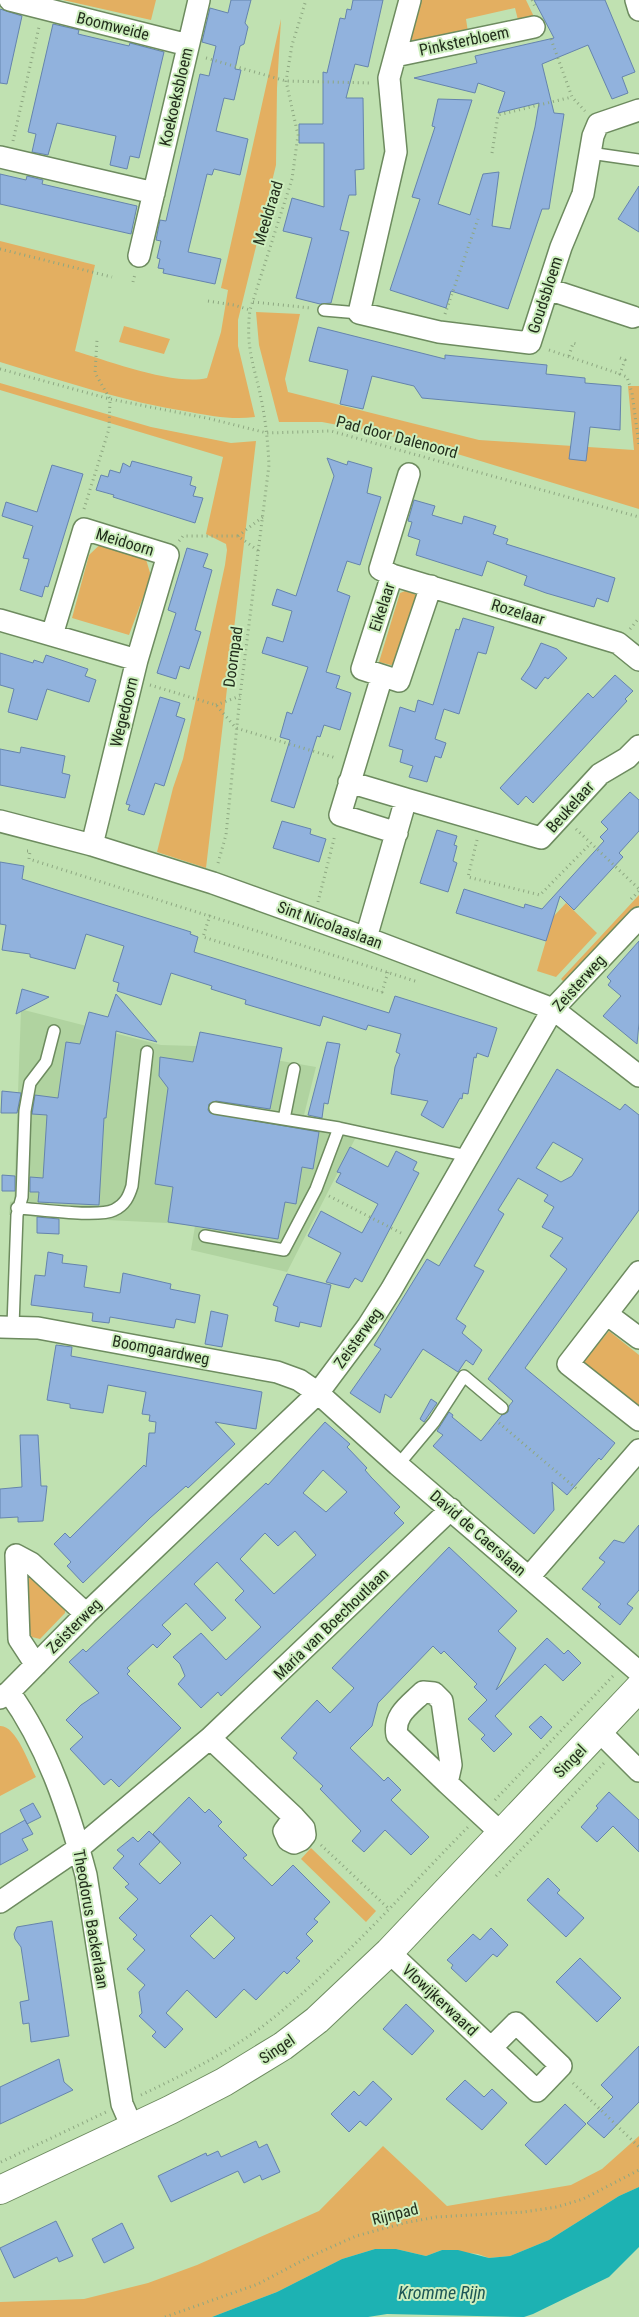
<svg xmlns="http://www.w3.org/2000/svg" width="639" height="2317" font-family="'Roboto Condensed',sans-serif">
	<style>
		.built { fill: #b0d3a0 }
		.green { fill: #e3af61 }
		.water { fill: #1db2b3 }
		.building { fill: #91b2dd; stroke: #6584ad; fill-rule: evenodd }
		.lines { fill: none; stroke-linecap: round; stroke-linejoin: round }
		.lane-casing { stroke: #6d8b5f; stroke-width: 14 }
		.street-casing { stroke: #6d8b5f; stroke-width: 24 }
		.secondary-casing { stroke: #6d8b5f; stroke-width: 30 }
		.path { stroke: #8da781; stroke-width: 3; stroke-dasharray: 1 4; stroke-linecap: butt }
		.lane { stroke: #fff; stroke-width: 11 }
		.street { stroke: #fff; stroke-width: 21 }
		.secondary { stroke: #fff; stroke-width: 28 }
		.labels { text-anchor: middle; dominant-baseline: central; stroke-width: 4; stroke-linejoin: round; paint-order: stroke }
		.street-label { font-size: 16px; fill: #222e1c; stroke: #cdeebe }
		.water-label { font-size: 18px; font-style: italic; fill: #1e5656; stroke: #cdeebe }
	</style>
	<rect width="100%" height="100%" fill="#c0e1b1"/>
	<path class="built" d="M24,1010l137,35 34,1 121,21 -12,48 138,29 14,2 -8,14 -10,-5 -82,-18 -69,135 -96,-22 4,-24 -28,-3 -158,-8 1,-13 4,-1 7,-190z"/>
	<path class="green" d="M63,0h93l-5,20z
		M416,0h110l10,21 -17,3 -4,-16 -49,11 2,13 -56,13 -5,-17z
		M281,19l-4,69 -1,77 -38,155v26l17,71c-23,3 -43,-1 -65,-5 -65,-10 -127,-31 -190,-50v-121l95,24 -20,86c33,10 100,35 132,27l14,-46 7,-42 -7,-2z
		M256,312l44,2 -15,65 3,13 191,48 155,10 -6,-64h11v123l-198,-60 -66,-17 -53,-10h-43l-20,-77z
		M124,326l46,13 -6,15 -45,-12z
		M0,383l151,44 80,16 25,-2 -50,427 -49,-16 16,-64 10,-29 42,-194 2,-15 -1,-6 -20,-10 17,-77 -223,-67z
		M109,536l33,10 9,30 -22,59 -57,-17 17,-63z
		M405,591l12,4 -21,69 -5,1 -12,-3 21,-69z
		M639,895v13l-72,77 -6,-6z
		M566,903l31,30 -41,44 -19,-6 16,-54z
		M609,1331l30,24v61l-60,-49z
		M32,1575l33,31v7l-25,26 -8,-2 -5,-7 2,-52z
		M0,1726c16,-1 29,38 36,51l-36,19z
		M311,1848l65,63 -10,11 -65,-63z
		M639,2136v51l-20,9 -70,44 -39,16 -21,2 -11,-4 -36,-4 -16,6 -30,-7h-21l-33,10 -65,33 -65,25h-212v-15l84,-3 64,-16 49,-18 122,-54 64,-65 64,60 124,-21 31,-16z"/>
	<path class="water" d="M639,2187v60l-30,30 -76,37 -9,3 -137,-3 -19,3h-156l65,-25 65,-33 33,-10h21l30,7 16,-6h16l31,8 21,-2 39,-16 70,-44z"/>
	<path class="building" d="M231,0h20l-6,23 3,4 -4,17 -4,2 -5,23 6,1 -7,30 -10,-2 -8,33 32,8 -8,36 -26,-6 -2,6 -5,-1 -19,78 33,7 -6,25 -52,-11 1,-4 -6,-1 2,-9 -3,-1 4,-17 -5,-1 4,-20 6,1 34,-147 9,2 7,-30 -14,-4 8,-34 18,5z
		M353,0h30l-15,67 -13,-3 -9,34h17l1,71 -9,1 1,25h-7l-9,35 9,2 -18,71 -11,1 -24,-6 16,-60 -29,-7 9,-33 32,9v-64h-25v-19h24v-52l4,1 13,-55 5,1 2,-10 4,1z
		M534,0h71l30,72 -13,5 6,16 -16,6 -24,-54 -46,19 12,49 10,1 -15,95h-7l-34,100 -57,-18 -5,17 -56,-18 30,-91 -8,-2 23,-70 -3,-1 6,-27 34,1 -34,104 32,11 13,-41 16,-2 -7,54 18,3 25,-102 4,-24 -41,10 7,-21 -27,-9 -3,10 -61,-15 63,-15 -2,-7 79,-18z
		M0,9l22,7 -15,68 -7,-1z
		M53,24l26,6 -1,4 51,12 1,-3 34,9 -25,106 -9,-2 -3,13 -17,-4 6,-29 -59,-13 -9,32 -16,-3 4,-18 -8,-2z
		M0,174l26,6 1,-4 16,4 -1,4 95,22 -6,28 -131,-30z
		M639,186v46l-21,-13z
		M318,327l127,32v-4l102,10 -1,9 39,4v5l36,3 -1,44 -30,-3 -4,34 -17,-2 6,-47 -153,-14 -8,-12 -42,-10 -9,33 -23,-5 8,-34 -39,-9z
		M327,458l20,7 1,-4 24,7 -5,25 14,4 -21,68 -13,-4 -10,30 13,5 -24,76 14,4 -4,12 15,5 -11,37 -16,-5 -4,12 -3,-1 -23,72 -23,-7 19,-61 -10,-3 7,-25 5,2 16,-47 -46,-14 5,-16 16,5 9,-31 -20,-6 5,-16 19,7 38,-120z
		M132,461l60,16 -2,8 6,2 -3,9 10,2 -8,25 -82,-26 1,-2 -18,-5 5,-15 7,2 2,-7 10,3 3,-10 7,4z
		M52,465l31,9 -35,113 -3,-1 -3,11 -22,-7 9,-31 -6,-1 10,-32 -31,-10 4,-14 31,10z
		M414,500l21,6 -3,9 30,9 2,-8 32,10 -3,8 15,5 -2,5 109,34 -7,24 -11,-4 -3,9 -48,-14 -22,-8 3,-9 -40,-15 -5,15 -66,-21 4,-15 -12,-4 4,-14 -4,-1z
		M187,548l21,6 -5,13 9,3 -17,60 6,2 -12,37 -9,-3 -4,13 -19,-6 19,-60 -8,-3z
		M463,618l31,9 -8,27 -8,-2 -19,62 -15,-5 -9,30 11,4 -5,15 -6,-2 -8,26 -18,-5 4,-11 -13,-4 3,-12 -14,-4 11,-39 15,5 3,-12 15,5 23,-76 3,1z
		M541,643l16,6 10,9 -19,21 -3,-2 -9,12 -15,-10 9,-13z
		M0,653l33,10 1,-3 9,3 3,-8 42,14 -3,7 11,4 -7,22 -42,-13 -10,31 -29,-8 6,-23 -14,-4z
		M615,675l18,16 -8,8 2,2 -94,102 -7,-7 -8,9 -18,-17 88,-95 5,5z
		M160,697l20,6 -4,13 9,3 -21,67 -9,-3 -11,32 -16,-5 2,-5 -4,-1z
		M21,747l44,9 -3,17 8,2 -5,23 -65,-13v-36l20,4z
		M630,792l9,8v31l-20,22 4,4 -49,53 -14,-14 -14,45 -90,-28 8,-24 60,19 1,-4 17,5 62,-68 -4,-4 8,-8 -7,-7z
		M282,821l29,8 -1,5 16,5 -7,23 -46,-14z
		M437,830l20,6 -3,9 3,1 -4,15 4,2 -9,29 -28,-9z
		M0,862l24,4 -2,13 169,53 -1,2 8,3 -4,15 195,61 6,-17 102,32 -9,29 -11,-4 -1,5 -2,-1 -6,37 -5,-1 -1,6 -2,-1 -17,30 -22,-13 7,-14 -37,-7 4,-27 5,-13 -4,-2 5,-18 -33,-9 -2,5 -43,-14 -3,10 -75,-22 1,-4 -35,-11 1,-3 -41,-13 -10,32 -44,-14 2,-8 -6,-2 11,-35 -38,-12 -11,35 -45,-12v-3l-28,-4 4,-25 -6,-1z
		M639,941v82l-2,21 -34,-28 18,-20 -13,-11 3,-4 -4,-4z
		M22,989l27,8 -33,17z
		M116,994l41,48 -41,-11 -10,87h-2l-5,87 -61,-3 1,-10h-9v-15l13,1 4,-63 -15,-1 3,-19 23,3 8,-56 14,2 9,-32 19,5z
		M200,1032l82,16 -12,61 -54,-8 -7,3 -1,6 2,3 109,19 -6,37 -11,-2 -6,37 -11,-2 -7,37 -110,-17 5,-35 -18,-3 13,-96 -9,-12 1,-19 33,5z
		M327,1042l13,2 -12,60 -4,-1 -2,15 -14,-3z
		M557,1069l63,41 5,-6 14,11v95l-114,158 90,75 -14,17 -2,-2 -32,37 -15,-13 2,28 -20,24 -101,-88 10,-11 -6,-4 12,-19 4,3 -1,2 29,24 21,-26 6,-3 1,-6 4,-5 -25,-22 79,-110 -17,-13 13,-18 -21,-11 12,-20 -10,-6 4,-6 -30,-17 -20,32 6,4 -30,52 10,5 -28,48 10,7 -4,7 20,17 -9,15 -7,-5 -8,12 -35,-23 -32,49 -6,-4 -5,19 -30,-20 31,-44 -7,-4 53,-86 12,7zM553,1142l30,17 -11,17 -11,6 -25,-14z
		M2,1091l19,2 -4,20h-16z
		M350,1147l38,20 8,-16 21,11 -4,8 6,3 -57,109 -7,-4 -6,10 -23,-6 15,-29 -33,-17 13,-25 41,22 16,-29 -42,-22 5,-9 -4,-1z
		M2,1175l13,1v15h-13z
		M37,1217l22,2v15l-22,-1z
		M48,1252l15,3 -1,8 25,3 -3,21 36,6 3,-20 48,11 -1,5 30,6 -5,28 -19,-4 -2,9 -64,-11 -1,6 -17,-2 1,-8 -62,-8 4,-30 10,1z
		M287,1274l44,11 -10,42 -21,-5 -1,5 -24,-6 3,-14 -5,-2z
		M211,1311l17,4 -6,32 -17,-3z
		M56,1345l16,2 -1,9 191,36 -6,37 -41,-7 20,22 -47,44 -2,-2 -36,32 -67,65 -16,-17 4,-4 -17,-18 11,-11 5,5 74,-73 2,2 3,-34h6l1,-11 -7,-1 1,-6 -8,-1 4,-22 -38,-7 -5,28 -33,-5v-4l-23,-4z
		M431,1399l6,4 -13,19 -4,-3z
		M325,1422l25,22 -3,3 20,21 -2,2 6,7 29,30 -6,6 10,10 -183,173 -3,-4 -17,16 -23,-24 7,-8 -5,-12 -7,-7 28,-24 25,27 35,-33 -26,-27 9,-9 -27,-29 -23,22 32,34 -14,13 -26,-28 -24,22 9,9 -14,14 -4,-4 -26,24 3,3 -3,3 54,54 -62,59 -8,-8 -7,6 -34,-36 13,-12 -17,-17 15,-15 18,-12 -30,-31 14,-13 3,3 180,-169 2,2zM323,1470l24,22 -21,20 -23,-19zM295,1531l21,24 -42,39 -34,-35 25,-26 13,13z
		M20,1435h18l3,51h6l-4,35 -25,1v-5l-18,1v-29l22,-2z
		M639,1525v65l-12,14 6,4 -13,17 -22,-18 3,-3 -19,-15 23,-27 -6,-4 15,-18 10,3z
		M449,1547l68,64 -19,20 18,17 -20,42 51,-52 17,16 4,-4 13,13 -18,18 -18,-17 -50,52 17,18 -18,18 -13,-13 4,-4 -17,-16 19,-19 -13,-13 3,-3 -33,-33 -3,3 -8,-8 -55,57 -6,23 -22,22 34,33 4,-4 13,13 -10,10 38,37 -18,18 -26,-25 -21,22 -12,-11 9,-10 -41,-42 3,-3 -30,-28 4,-5 -16,-15 36,-38 13,13 24,-25 -22,-20z
		M541,1716l11,11 -11,12 -12,-12z
		M609,1792l30,28v32l-26,-26 -16,16 -16,-15 17,-19 -2,-2z
		M189,1797l16,16 4,-4 13,13 -4,4 29,29 -4,3 29,28 21,-21 37,37 -16,17 4,3 -12,12 7,7 -17,17 4,3 -13,13 -3,-3 -28,29 -12,-11 -28,29 -29,-28 -21,23 17,16 -18,19 -13,-12 4,-4 -17,-16 3,-3 -3,-21 6,-7 -18,-16 18,-19 -12,-11 4,-4 -18,-17 19,-19 -13,-12 4,-3 -16,-16 11,-12 -7,-6 16,-13 5,5 11,-11 11,11 -21,22 21,20 21,-21 -28,-29zM211,1915l24,23 -21,21 -24,-23z
		M33,1803l8,14 -14,7 -7,-14z
		M25,1820l8,14 -11,5 6,11 -28,15v-31z
		M548,1878l12,12 -3,3 27,25 -18,19 -39,-37z
		M52,1921l17,115 -38,6 -2,-19 -6,1 -3,-22 9,-2 -8,-53 -6,-8 -1,-5 3,-7z
		M491,1928l17,17 -11,12 -4,-3 -27,28 -15,-14 2,-3 -6,-5 26,-26 7,6z
		M580,1958l41,40 -24,24 -41,-40z
		M406,2004l28,27 -22,24 -29,-26z
		M639,2046v56l-35,36 -17,-15 26,-26 -12,-12z
		M59,2059l5,23 9,8 -73,34v-37z
		M465,2080l19,17 8,-8 15,14 -25,27 -36,-31z
		M373,2081l19,18 -26,27 -6,-5 -11,11 -18,-18 23,-23 5,5z
		M565,2104l21,20 -40,41 -21,-20z
		M256,2141l3,7 8,-4 13,28 -18,8 -2,-5 -16,8 -6,-12 -67,31 -13,-26 48,-23 1,3 11,-5 3,6z
		M56,2221l17,35 -14,6 -2,-5 -43,21 -14,-30z
		M122,2223l12,25 -30,15 -12,-24z"/>
	<g class="lines">
		<defs>
			<path id="lane" d="M590,153l49,7
				M324,310l35,3
				M215,1108l124,20 129,28
				M284,1119l10,-50
				M17,1208c21,1 81,10 97,2 11,-5 15,-14 18,-24l15,-134
				M205,1236l79,14 32,-61 23,-61
				M13,1326l4,-111 5,-18 3,-86 5,-28 16,-21 8,-31
				M398,1465l36,-43 30,-46 38,32"/>
			<path id="street" d="M10,0l178,45
				M410,0l-21,78 7,74 -37,161 80,19 91,11 31,-96 22,-53 10,-58 5,-12 41,-14
				M636,0l3,10
				M395,56l139,-29
				M0,157l154,36
				M139,256l60,-256
				M548,289l85,28
				M409,474l-29,95 12,6 -30,94 37,12 32,-95
				M392,575l226,68 21,17
				M0,620l137,40 -45,185
				M52,635l32,-106 84,26 -31,105
				M382,676l-42,139 57,18
				M349,782l57,17 -40,139
				M406,799l135,39 59,-64 27,-16 12,-12
				M0,821l92,24 121,38 153,55 187,71 86,67
				M639,1272l-71,92 71,56
				M608,1315l31,23
				M0,1327l38,1 239,44 22,8 19,13 80,72 241,207
				M529,1577l110,-127
				M36,1665l-17,-26 -3,-84 15,8 55,51
				M9,1692c39,54 60,119 77,183l36,229 10,23
				M0,1698l9,-6 77,-78 232,-221 50,-67 23,-36 162,-281 86,-91
				M599,1731l40,40
				M210,1738l84,79 10,11 1,7 -4,5 -7,3 -6,-3 -4,-9 10,-14
				M447,1783l-50,-48c-4,-20 13,-30 26,-43l11,1 8,8 9,64 -4,18 54,50
				M0,1902l79,-54 131,-110 241,-229
				M389,1952l102,96 25,-25 45,43 -24,25 -46,-43"/>
			<path id="secondary" d="M0,2190l170,-80 54,-28 59,-36 34,-26 72,-68 250,-264"/>
		</defs>
		<use href="#lane" class="lane-casing"/>
		<use href="#street" class="street-casing"/>
		<use href="#secondary" class="secondary-casing"/>
		<path class="path" d="M532,0l4,9
			M551,39l21,58 13,14
			M206,58l80,23 85,2
			M13,141l26,-114
			M492,153l6,-38 74,-18
			M0,249l112,28
			M133,282l2,-8
			M208,301l26,4 16,5
			M253,302l58,6
			M445,314l33,-95
			M549,350l71,24
			M569,356l4,-13 4,1
			M620,358l5,2 -5,14 7,3 5,16 7,52
			M0,369l110,30 101,20 56,14 64,-2 308,86
			M84,509l25,-80 1,-30 -15,-26 2,-33
			M238,536l26,-20
			M179,541l4,-5h55l22,16
			M630,629l9,-11
			M150,685l66,20 20,23 100,30
			M216,705l24,-9
			M576,829l63,60
			M477,840l-9,37 72,18 51,-52
			M27,851h3l-1,8 389,123
			M218,863l8,-28 14,-139 29,-231c-1,-21 -3,-41 -7,-62 -7,-36 -17,-54 -12,-93l42,-131 6,-44 -12,-54 6,-36 14,-45
			M631,899l8,-8
			M318,902l17,-67
			M210,915l-7,22 179,55 6,-20
			M329,1196l72,37
			M499,1423l79,67
			M495,1800l118,-124
			M321,1845l67,63
			M496,1876l108,-113
			M573,2083l66,64
			M141,2095c42,-20 84,-41 122,-69 75,-58 138,-131 205,-199
			M1,2162l105,-50
			M165,2317l93,-33 51,-27 47,-21 48,-13 32,-6 88,-5 33,-5 26,-8 56,-29"/>
		<use href="#lane" class="lane"/>
		<use href="#street" class="street"/>
		<use href="#secondary" class="secondary"/>
	</g>
	<g class="labels">
		<g class="street-label">
			<text transform="translate(113 26) rotate(14)">Boomweide</text>
			<text transform="translate(464 41) rotate(-12)">Pinksterbloem</text>
			<text transform="translate(176 97) rotate(-77)">Koekoeksbloem</text>
			<text transform="translate(268 213) rotate(-73)">Meeldraad</text>
			<text transform="translate(545 295) rotate(-72)">Goudsbloem</text>
			<text transform="translate(397 437) rotate(15)">Pad door Dalenoord</text>
			<text transform="translate(125 542) rotate(17)">Meidoorn</text>
			<text transform="translate(382 607) rotate(-72)">Eikelaar</text>
			<text transform="translate(518 612) rotate(17)">Rozelaar</text>
			<text transform="translate(233 657) rotate(-82)">Doornpad</text>
			<text transform="translate(124 712) rotate(-76)">Wegedoorn</text>
			<text transform="translate(570 807) rotate(-48)">Beukelaar</text>
			<text transform="translate(330 925) rotate(20)">Sint Nicolaaslaan</text>
			<text transform="translate(579 983) rotate(-48)">Zeisterweg</text>
			<text transform="translate(358 1338) rotate(-54)">Zeisterweg</text>
			<text transform="translate(161 1350) rotate(11)">Boomgaardweg</text>
			<text transform="translate(478 1533) rotate(41)">David de Caerslaan</text>
			<text transform="translate(331 1624) rotate(-44)">Maria van Boechoutlaan</text>
			<text transform="translate(74 1626) rotate(-45)">Zeisterweg</text>
			<text transform="translate(570 1761) rotate(-46)">Singel</text>
			<text transform="translate(91 1919) rotate(80)">Theodorus Backerlaan</text>
			<text transform="translate(440 2000) rotate(43)">Vlowijkerwaard</text>
			<text transform="translate(277 2049) rotate(-34)">Singel</text>
			<text transform="translate(395 2214) rotate(-14)">Rijnpad</text>
		</g>
		<g class="water-label">
			<text x="442" y="2292">Kromme Rijn</text>
		</g>
	</g>
</svg>
